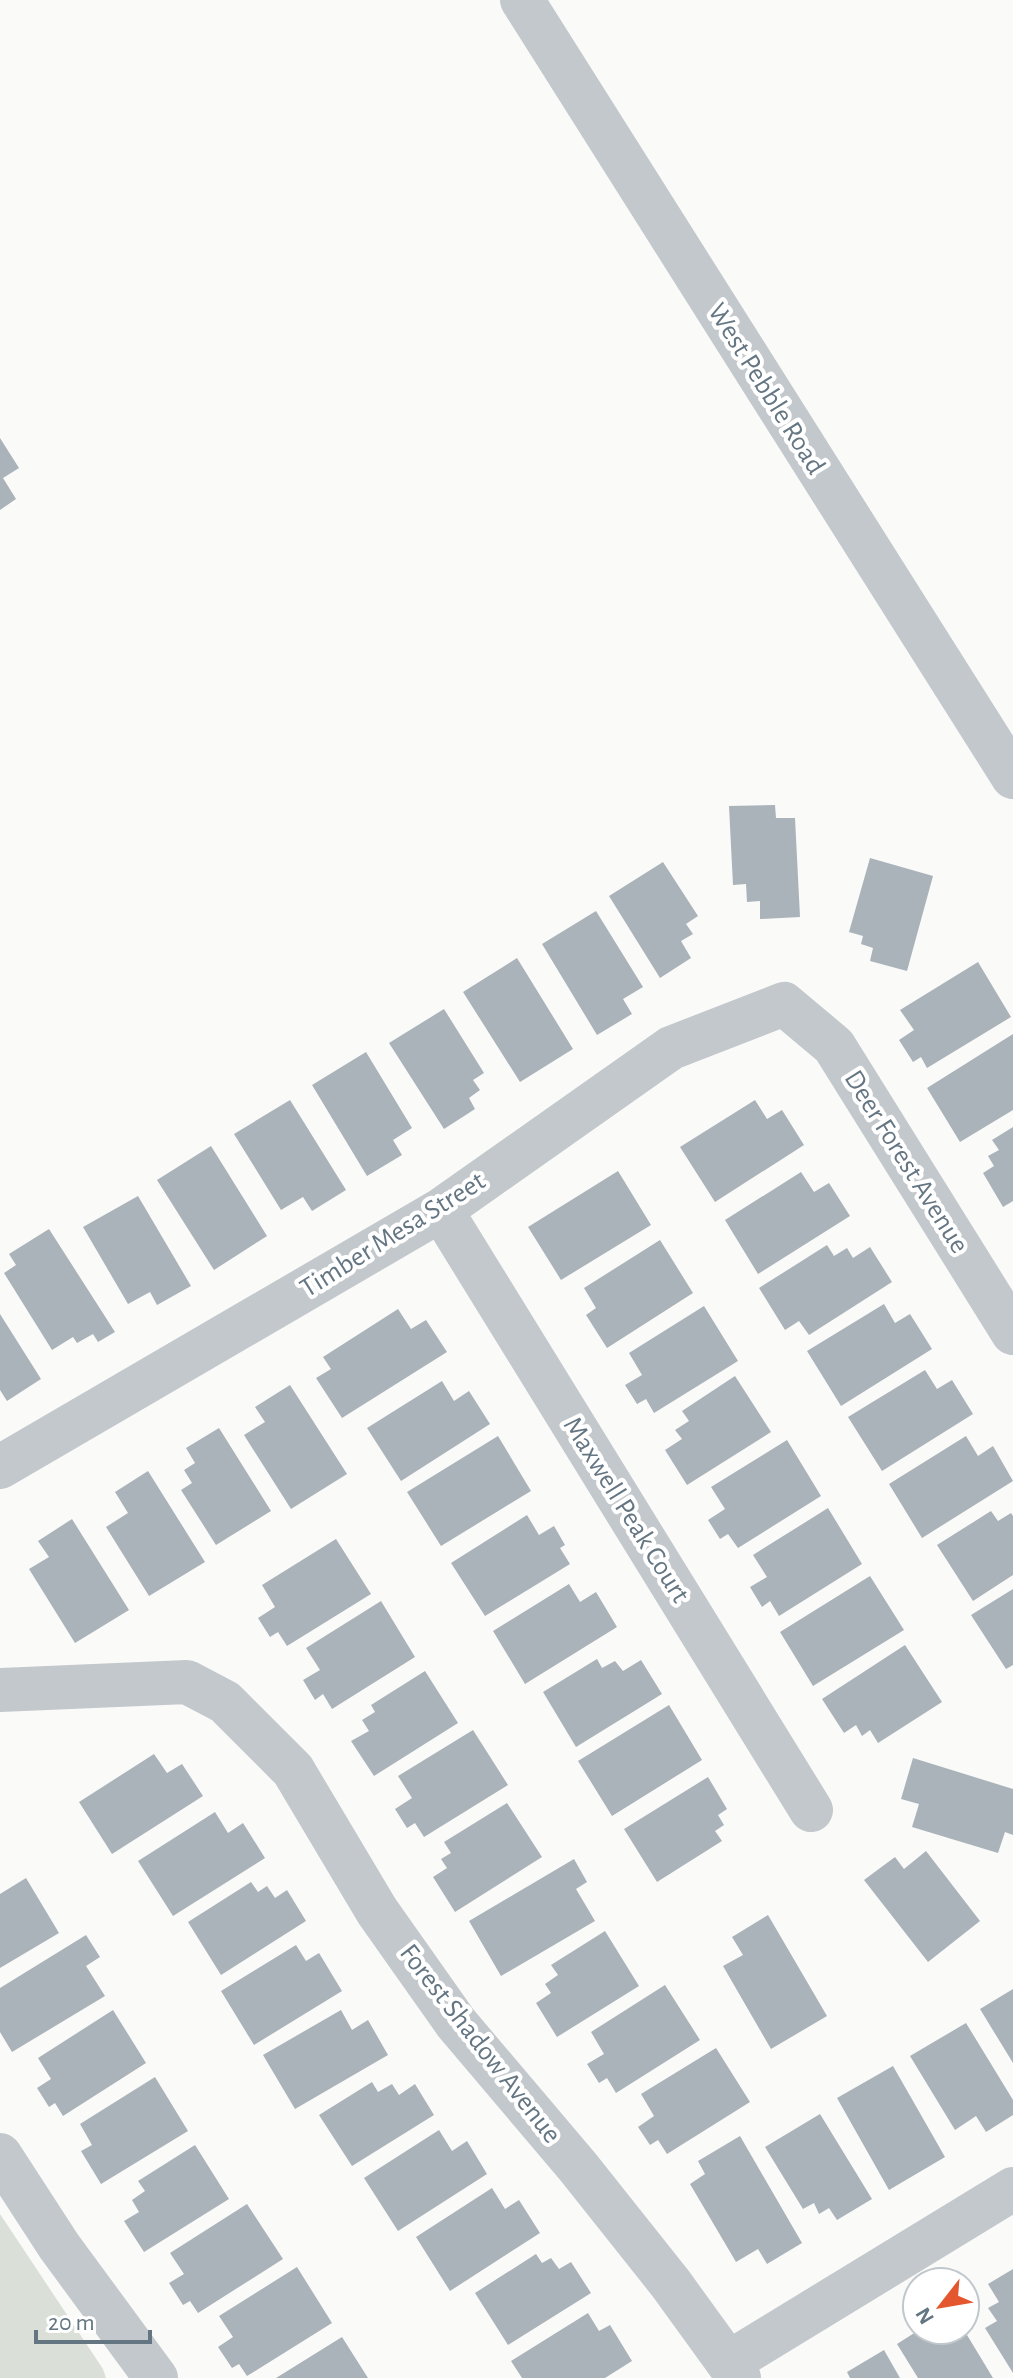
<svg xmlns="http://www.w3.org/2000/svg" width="1013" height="2378" font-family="'Alegreya Sans',sans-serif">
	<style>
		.green { fill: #dadfd7 }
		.building { fill: #aab3b9 }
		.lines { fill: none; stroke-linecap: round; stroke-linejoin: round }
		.minor { stroke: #c3c8cc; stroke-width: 44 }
		.labels { text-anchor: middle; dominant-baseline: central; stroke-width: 8; stroke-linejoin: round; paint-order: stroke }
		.street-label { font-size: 28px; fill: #657683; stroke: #fff }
	</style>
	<rect width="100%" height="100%" fill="#fafaf8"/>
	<path class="green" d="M0,2214l103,155 3,9h-106z"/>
	<path class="building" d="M0,438l19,30 -16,10 13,21 -16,11z
		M775,805l1,13h19l5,99 -40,2v-18l-13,1 -1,-18 -13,1 -4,-79z
		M870,858l63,18 -26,95 -37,-10 3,-13 -12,-4 2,-8 -14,-4z
		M663,862l35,54 -12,8 7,10 -12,7 10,17 -31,20 -51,-82z
		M596,911l47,76 -20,12 9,15 -35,21 -55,-91z
		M517,958l56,91 -53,33 -57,-90z
		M978,962l33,55 -84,51 -6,-11 -8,5 -14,-22 15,-10 -14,-20z
		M444,1009l40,64 -11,7 7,10 -11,8 6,11 -31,20 -55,-86z
		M1013,1034v76l-53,32 -33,-54z
		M366,1052l46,76 -19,12 9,15 -35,21 -55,-91z
		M290,1100l56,90 -34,21 -9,-14 -22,13 -47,-76z
		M755,1100l12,19 15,-9 22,35 -89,57 -35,-55z
		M1013,1127v74l-10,6 -20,-34 11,-7 -6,-10 11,-6 -7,-10z
		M211,1146l56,90 -53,34 -57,-90z
		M618,1171l33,54 -90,55 -33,-53z
		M801,1172l13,20 15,-9 21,33 -92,58 -33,-54z
		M138,1196l53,90 -34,19 -7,-13 -22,12 -45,-77z
		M49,1229l66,103 -17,10 -5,-8 -16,9 -4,-6 -21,13 -48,-77 12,-8 -7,-11z
		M660,1240l33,53 -86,55 -21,-33 10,-7 -12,-20z
		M827,1245l7,11 13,-8 6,10 17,-11 22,35 -83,53 -10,-14 -14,9 -26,-42z
		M884,1304l11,19 15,-9 22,35 -91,57 -34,-55z
		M704,1306l34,55 -84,52 -8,-14 -9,5 -12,-19 17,-10 -13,-22z
		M398,1309l13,20 15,-9 21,32 -105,66 -26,-40 15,-9 -8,-12z
		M0,1314l41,65 -34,22 -7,-11z
		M925,1370l12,19 15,-9 21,34 -91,57 -34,-54z
		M735,1376l36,56 -84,53 -22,-35 17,-11 -7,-9 14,-9 -7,-10z
		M442,1381l12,20 15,-10 21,33 -89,57 -34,-53z
		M290,1385l57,89 -56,35 -47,-74 21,-13 -10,-15z
		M219,1428l52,83 -55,34 -35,-55 11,-7 -8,-13 11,-7 -9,-15z
		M498,1436l33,55 -90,55 -34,-54z
		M966,1436l12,20 15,-10 20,35 -91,57 -33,-54z
		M787,1440l34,56 -83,52 -10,-14 -8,5 -12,-19 17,-11 -14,-22z
		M148,1471l57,91 -56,34 -43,-69 22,-14 -13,-21z
		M828,1508l34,56 -83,52 -9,-15 -8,6 -12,-20 17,-10 -14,-22z
		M991,1511l7,10 13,-8 2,3v59l-40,26 -36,-56z
		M527,1515l12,20 15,-9 11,19 -5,3 10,16 -85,52 -34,-53z
		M72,1519l57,91 -54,33 -46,-74 20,-12 -11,-16z
		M336,1539l35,55 -84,52 -9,-14 -8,5 -12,-19 17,-11 -13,-22z
		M870,1576l34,54 -91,56 -33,-54z
		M569,1584l11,18 16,-10 21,35 -92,57 -32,-53z
		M1013,1589v76l-7,4 -35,-54z
		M381,1601l34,56 -83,52 -9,-15 -8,6 -12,-20 17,-10 -14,-22z
		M905,1645l37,57 -64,41 -8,-13 -8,6 -6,-11 -12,8 -22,-34z
		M597,1659l5,9 13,-7 8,10 18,-11 21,34 -86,53 -33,-55z
		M425,1671l33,52 -84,53 -23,-35 18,-10 -7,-11 13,-8 -4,-7z
		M669,1705l33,55 -90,56 -34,-55z
		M473,1730l35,55 -84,52 -9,-14 -8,5 -12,-19 17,-11 -14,-22z
		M154,1754l13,19 15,-9 21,32 -91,58 -33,-52z
		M913,1758l100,31v46l-8,-3 -7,21 -86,-26 7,-23 -18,-5z
		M708,1777l19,32 -9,6 6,10 -9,6 7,10 -65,41 -33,-53z
		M507,1803l35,54 -87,55 -22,-35 14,-9 -6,-9 10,-6 -7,-11z
		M215,1812l13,21 15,-10 22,35 -92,58 -35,-55z
		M926,1851l54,70 -52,41 -64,-82 31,-23 9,12z
		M574,1859l13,23 -11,7 19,32 -94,55 -32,-55z
		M26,1878l33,55 -59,35v-74z
		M251,1882l7,10 9,-6 8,12 12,-8 19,31 -85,54 -33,-53z
		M768,1915l59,101 -56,33 -48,-83 20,-11 -11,-18z
		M605,1931l34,55 -82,51 -21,-34 15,-10 -6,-9 13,-9 -7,-10z
		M86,1935l14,22 -14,9 19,30 -93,56 -12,-20v-44z
		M296,1945l10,16 13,-8 23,38 -88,54 -33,-54z
		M665,1985l35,55 -84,53 -9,-15 -8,5 -12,-19 17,-10 -13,-22z
		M1013,1989v74l-33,-54z
		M113,2010l33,53 -83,53 -8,-13 -6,4 -12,-19 14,-9 -13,-21z
		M341,2010l11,20 16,-10 20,35 -93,54 -32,-54z
		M966,2023l47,77v15l-27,17 -10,-16 -21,14 -45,-74z
		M716,2048l34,54 -83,52 -9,-14 -8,5 -12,-18 16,-11 -13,-22z
		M893,2066l52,91 -56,33 -52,-92z
		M155,2077l33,54 -87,53 -20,-33 11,-6 -12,-21z
		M372,2082l6,10 14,-8 7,11 16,-11 19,31 -82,51 -33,-51z
		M820,2114l52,85 -35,21 -8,-12 -10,6 -5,-11 -11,6 -38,-62z
		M439,2130l13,21 15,-10 20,33 -89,57 -34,-53z
		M740,2136l62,107 -35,21 -9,-15 -22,13 -46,-78 15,-10 -7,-13z
		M195,2145l34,54 -85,53 -20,-31 15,-9 -7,-12 13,-9 -7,-10z
		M492,2188l13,21 14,-9 21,33 -90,58 -34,-54z
		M247,2204l36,55 -85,54 -8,-12 -7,4 -14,-22 15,-9 -14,-21z
		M536,2254l6,9 9,-5 8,11 12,-7 20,31 -83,52 -33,-52z
		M297,2267l35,56 -85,53 -8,-12 -7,4 -14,-21 15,-10 -14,-21z
		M1013,2269v104l-28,-45 12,-7 -9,-13 11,-6 -11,-18z
		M588,2313l11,18 11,-6 22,36 -27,17h-83l-11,-17z
		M919,2330h45l29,48h-75l-21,-34z
		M342,2337l26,41h-92z
		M884,2350l16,28h-50l-3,-6z"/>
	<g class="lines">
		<path class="minor" d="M522,0l491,777
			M441,1210l370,600
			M0,1467l441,-257 230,-162 113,-44 50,42 179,287
			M0,1690l187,-8 38,20 68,68 84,141 79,112 122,144 93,117 68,94
			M0,2155l59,91 97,132
			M728,2363l285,-174"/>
	</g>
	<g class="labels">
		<g class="street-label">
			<text transform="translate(766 389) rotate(58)">West Pebble Road</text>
			<text transform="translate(906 1162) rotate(58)">Deer Forest Avenue</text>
			<text transform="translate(393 1235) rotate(-32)">Timber Mesa Street</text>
			<text transform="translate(626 1510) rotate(58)">Maxwell Peak Court</text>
			<text transform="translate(480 2044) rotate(52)">Forest Shadow Avenue</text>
		</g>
	</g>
	<g transform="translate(941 2306) rotate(239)"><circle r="38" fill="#ffffff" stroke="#c1c8cd" stroke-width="2"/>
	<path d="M0-6L14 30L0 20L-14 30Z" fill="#e4572e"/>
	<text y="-12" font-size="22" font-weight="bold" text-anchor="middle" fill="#657683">N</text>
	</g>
	<path d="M36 2330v12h114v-12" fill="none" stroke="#657683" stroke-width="4"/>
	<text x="48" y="2330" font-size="24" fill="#657683" stroke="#ffffff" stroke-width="6" paint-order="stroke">20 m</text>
</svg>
